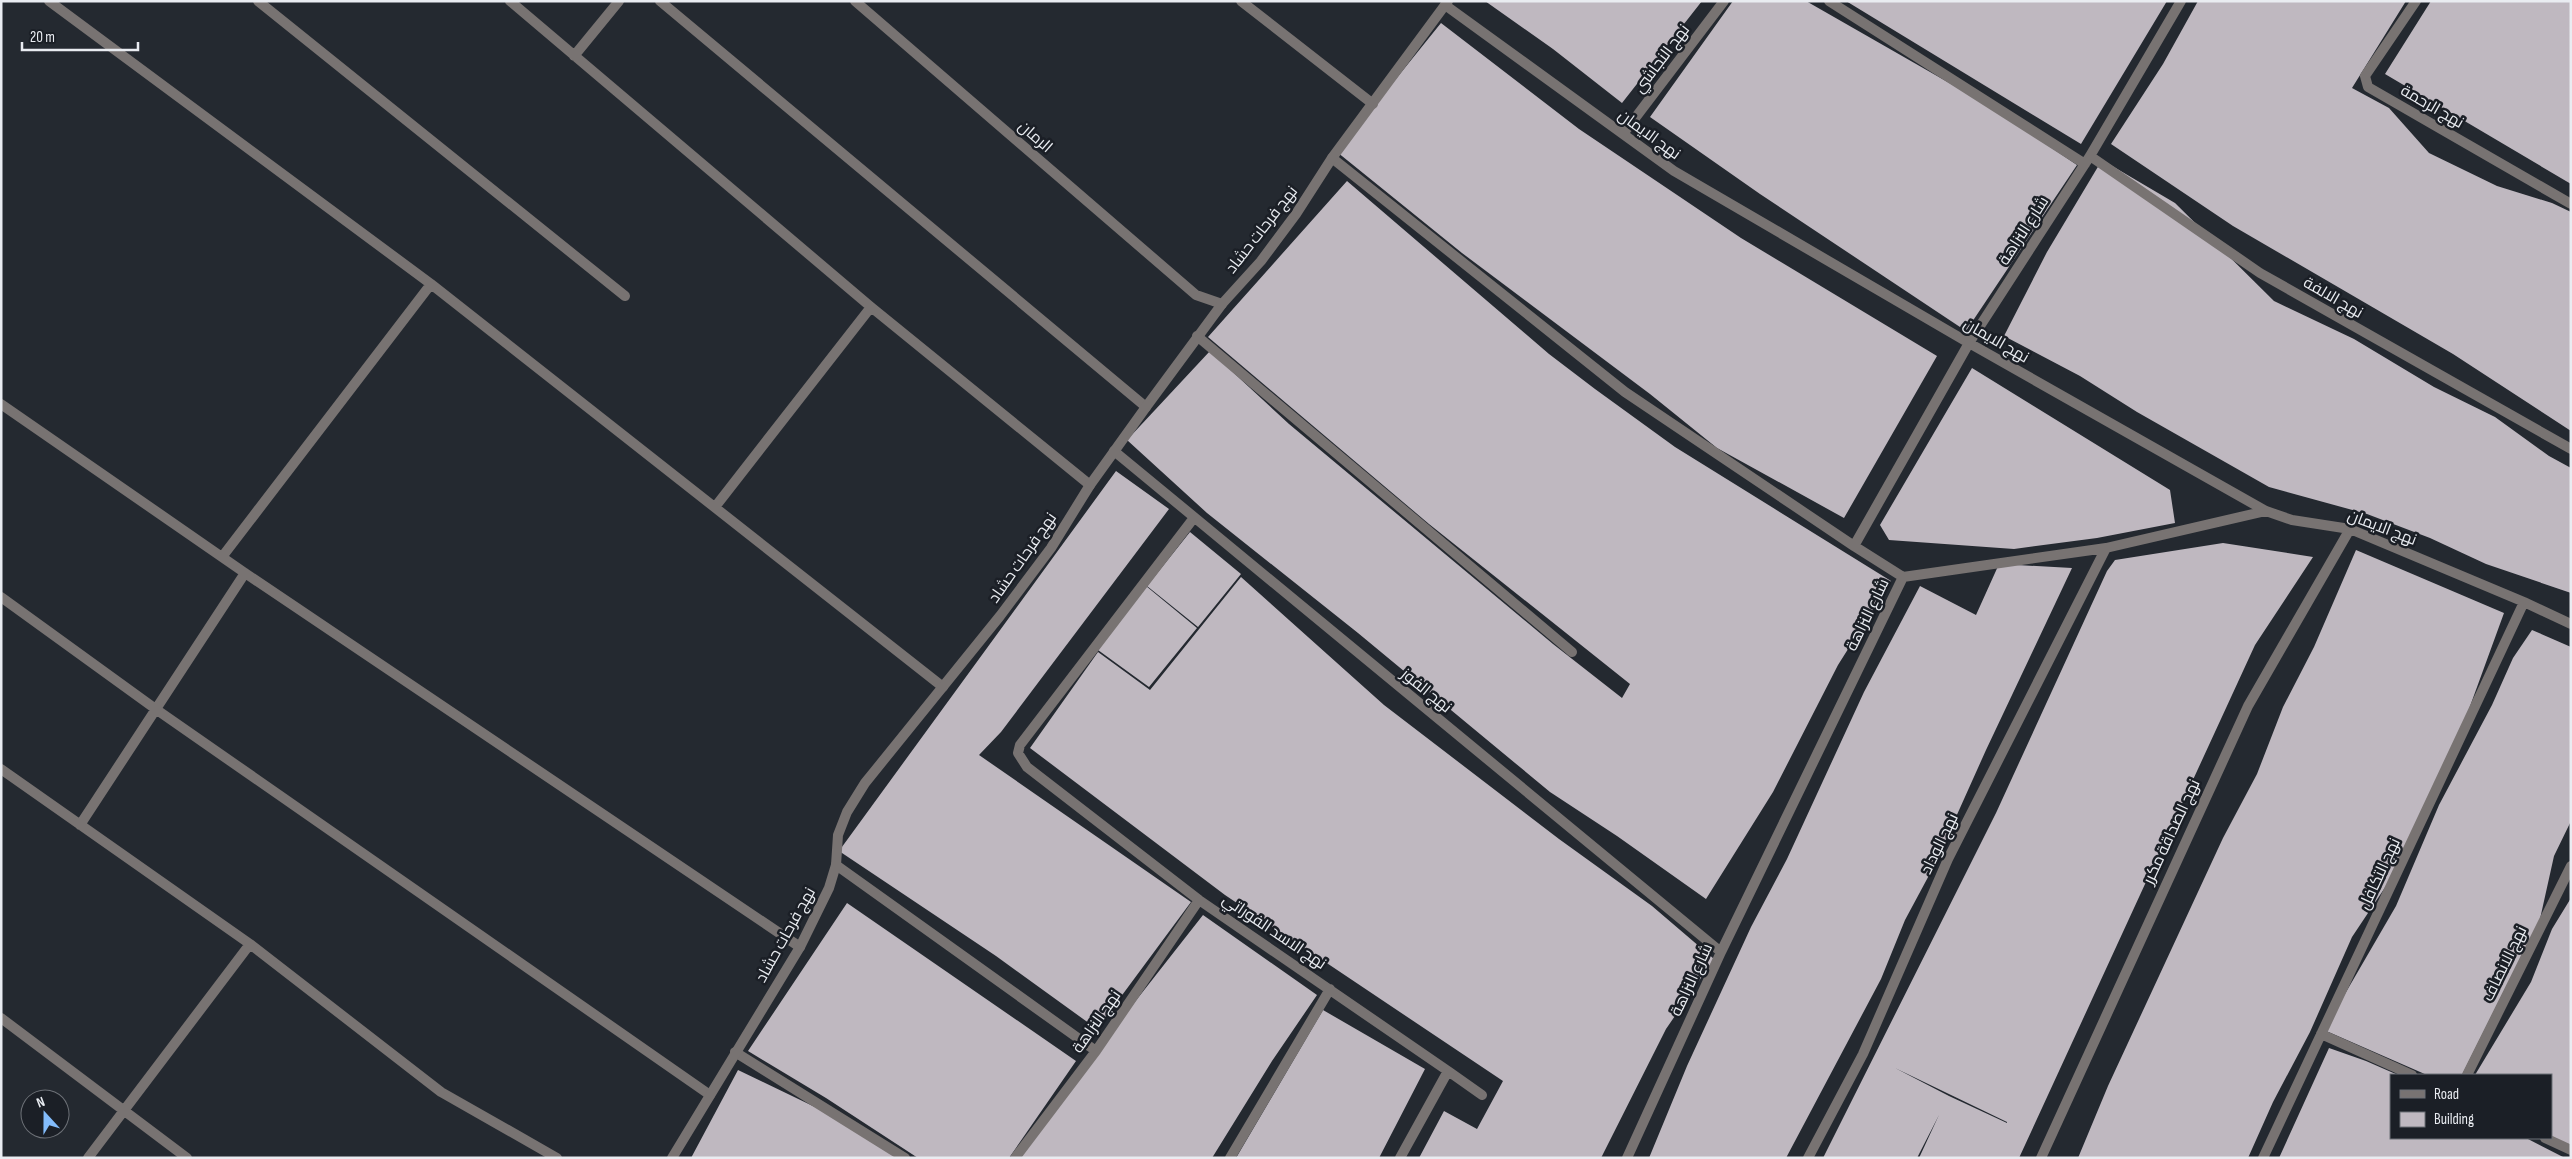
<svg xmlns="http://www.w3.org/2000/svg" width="2572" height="1159" font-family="'Sofia Sans Condensed',Cairo,sans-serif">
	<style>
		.building { fill: #bfb8c0; fill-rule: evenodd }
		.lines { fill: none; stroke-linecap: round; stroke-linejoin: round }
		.minor { stroke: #787372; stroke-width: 10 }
		.tertiary { stroke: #787372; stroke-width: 10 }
		.labels { text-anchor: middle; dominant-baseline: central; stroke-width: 5; stroke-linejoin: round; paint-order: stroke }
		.street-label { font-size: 16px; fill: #e9ecf1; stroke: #1b1f26 }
	</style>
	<rect width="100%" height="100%" fill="#242930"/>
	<path class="building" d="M1485,1h217l-80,102 -69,-54z
		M1733,1h73l180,103 91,61 -111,166 -206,-137 -110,-77z
		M1846,1h321l-86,143z
		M2198,1h208l-54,87 37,20 40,45 68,33 55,17 19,9v219l-118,-77 -220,-128 -122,-82 52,-80z
		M2431,1h140v183l-186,-110z
		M1441,23l138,106 162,109 196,118 -93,162 -127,-70 -67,-54 -188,-141 -125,-101z
		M2102,160l73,43 99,98 80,38 80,48 61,30 54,39 22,12v125l-85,-29 -56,-26 -63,-24 -98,-27 -132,-75 -57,-36 -76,-40 43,-84z
		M1347,181l202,173 46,35 80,58 216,134 -53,84 -65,127 -67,107 -89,-63 -67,-44 -192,-159 -151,-120 -80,-73 83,-89 79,73 264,220 69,54 8,-14 -201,-160 -221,-187z
		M1972,368l198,122 5,33 -78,15 -83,11 -125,-9 -9,-15z
		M1116,471l53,38 -168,223 -22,23 212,147 -94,127 -101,-73 -157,-105z
		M1190,532l51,42 -43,53 -51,-41z
		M2223,543l90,14 -58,88 -236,513h-100l20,-43 -22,43h-94l173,-345 111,-242 8,-11zM1895,1068l112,54v1l-58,-27z
		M2356,550l148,63 -39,107 -75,160 -38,57 -42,95 -37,70 -25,56h-170l30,-72 115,-248 34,-64 26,-67 31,-60z
		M1999,564l73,4 -86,182 -52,116 -29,54 -24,59 -95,179h-137l38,-92 64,-139 36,-68 77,-167 56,-106 56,29z
		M1241,577l143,128 175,134 93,67 62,53 -48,70 -65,129h-182l25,-47 33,18 26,-48 -278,-186 -195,-147 68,-96 52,38z
		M1146,586l51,42 -48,59 -51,-37z
		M2532,630l39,17v174l-17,35 -14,63 -78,156h-35l-103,-45 72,-124 43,-101 53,-100 21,-47z
		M2571,898v250l-20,-11v-62h-76l56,-93 21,-53z
		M847,903l229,158 -67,97h-91l-92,-60 -78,-47z
		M1203,915l114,80 -45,66 -60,97h-192l114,-155z
		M1323,1010l102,59 -46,89h-143z
		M2329,1048l37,13 32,14h-7v63h135l39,20h-286z
		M738,1070l79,38 82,50h-208z"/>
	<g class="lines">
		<path class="minor" d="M49,1l382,283 512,403
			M258,1l367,295
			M510,1l361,306 219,178
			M660,1l486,406
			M855,1l341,294 26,9
			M1241,1l132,103
			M1829,1l256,163
			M2416,1l-51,75 3,11 203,117
			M1445,5l229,166 295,172 297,168 26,9 58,9 174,73 47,22
			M574,56l45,-55
			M1623,134l101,-133
			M2090,156l170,117 311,176
			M1332,158l293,234 229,154
			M1197,336l375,316
			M1,404l244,169 555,374
			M1114,451l607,501
			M715,507l156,-200
			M1193,519l-173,226 -2,8 9,14 172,133 249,171 -48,87
			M222,557l209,-273
			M1903,577l203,-29 160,-37
			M1,597l156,113 553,385
			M1,769l249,175 191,148 116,66
			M80,825l165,-252
			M836,865l260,186
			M1,1018l186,140
			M2321,1034l91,41
			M735,1052l170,106
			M1448,1071l34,24
			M2467,1075l104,-209
			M2545,1138l26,12
			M88,1158l162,-214
			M1015,1158l81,-107 103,-151
			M1230,1158l100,-169
			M1627,1158l94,-206 182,-375 -49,-31 115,-203 121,-187 91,-155
			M1808,1158l55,-104 85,-195 158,-311
			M2041,1158l207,-452 102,-177
			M2263,1158l261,-556"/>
		<path class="tertiary" d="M672,1158l128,-211 29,-59 7,-23 2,-30 9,-23 18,-29 135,-167 51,-68 39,-63 56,-78 76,-103 39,-43 35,-47 36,-56 116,-157"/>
	</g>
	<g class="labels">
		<g class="street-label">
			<text transform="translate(1662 59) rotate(-53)">نهج النجاشي</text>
			<text transform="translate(2432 107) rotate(30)">نهج الرحمة</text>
			<text transform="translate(1649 135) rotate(36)">نهج الايمان</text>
			<text transform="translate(1035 137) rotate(41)">الرمان</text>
			<text transform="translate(1262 230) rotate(-52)">نهج فرحات حشاد</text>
			<text transform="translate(2024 231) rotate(-57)">شارع النزاهة</text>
			<text transform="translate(2333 298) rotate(30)">نهج الالفة</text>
			<text transform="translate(1996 341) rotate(30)">نهج الايمان</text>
			<text transform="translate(2382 528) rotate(21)">نهج الايمان</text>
			<text transform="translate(1023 558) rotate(-55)">نهج فرحات حشاد</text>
			<text transform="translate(1868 615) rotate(-64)">شارع النزاهة</text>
			<text transform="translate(1426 691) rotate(39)">نهج الفوز</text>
			<text transform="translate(2172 832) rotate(-65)">نهج الصداقة مكرر</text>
			<text transform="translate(1940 844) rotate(-64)">نهج الوداد</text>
			<text transform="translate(2380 874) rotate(-65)">نهج التكافل</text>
			<text transform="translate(1274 932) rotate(34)">نهج الاسد الفوراتي</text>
			<text transform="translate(786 935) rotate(-61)">نهج فرحات حشاد</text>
			<text transform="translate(2505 964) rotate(-64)">نهج الانصاف</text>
			<text transform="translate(1692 980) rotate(-65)">شارع النزاهة</text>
			<text transform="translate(1097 1022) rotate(-55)">نهج النزاهة</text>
		</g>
	</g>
	<rect width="2572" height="1159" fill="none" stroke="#e9ecf1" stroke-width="5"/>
	<rect x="2390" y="1074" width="162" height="65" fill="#1b1f26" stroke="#6d7177"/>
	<rect x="2400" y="1090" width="25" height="8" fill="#787372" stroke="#6d7177"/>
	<text x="2434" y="1099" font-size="15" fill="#e9ecf1">Road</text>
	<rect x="2400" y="1112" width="25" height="15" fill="#bfb8c0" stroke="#6d7177"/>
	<text x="2434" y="1124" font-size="15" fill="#e9ecf1">Building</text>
	<g transform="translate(45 1114) rotate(339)"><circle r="24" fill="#1b1f26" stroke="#6d7177"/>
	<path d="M0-4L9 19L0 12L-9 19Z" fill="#83bcfb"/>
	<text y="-8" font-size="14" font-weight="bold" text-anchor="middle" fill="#e9ecf1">N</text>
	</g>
	<path d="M22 42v8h116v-8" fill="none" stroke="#e9ecf1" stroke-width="2.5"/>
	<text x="30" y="42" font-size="15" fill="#e9ecf1" stroke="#1b1f26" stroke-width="4" paint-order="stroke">20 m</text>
</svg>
